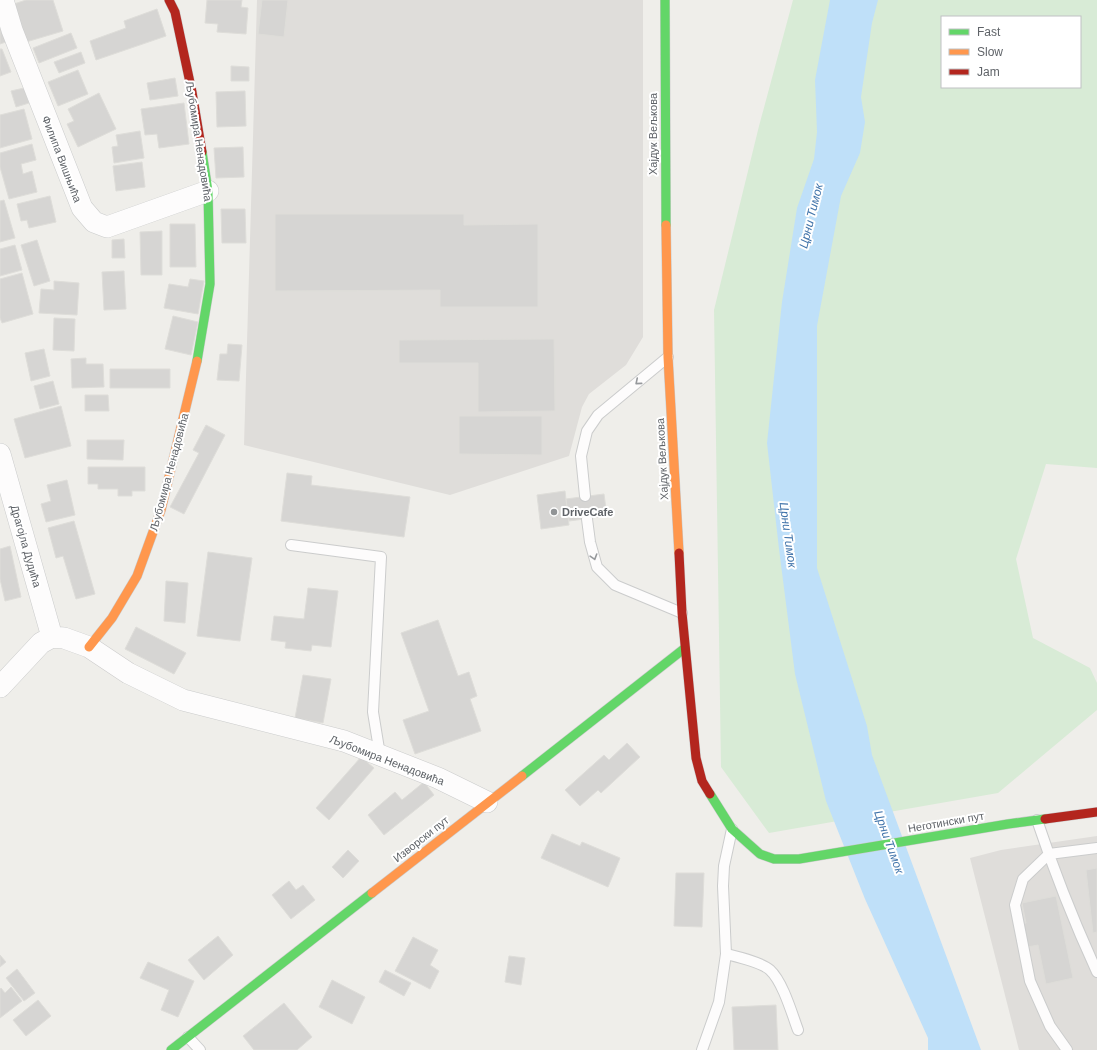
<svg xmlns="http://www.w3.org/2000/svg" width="1097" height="1050" font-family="Arial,sans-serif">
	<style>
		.industrial { fill: #dfddda }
		.green { fill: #d8ebd6; fill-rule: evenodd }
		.water { fill: #bfe0f9 }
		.building { fill: #d6d5d3; stroke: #deddd9 }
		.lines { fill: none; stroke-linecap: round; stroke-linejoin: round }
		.lane-casing { stroke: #cbcccc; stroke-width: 12 }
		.street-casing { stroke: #cbcccc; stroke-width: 22 }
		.fast-casing { stroke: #cacacb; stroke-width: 10 }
		.slow-casing { stroke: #cacacb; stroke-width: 10 }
		.jam-casing { stroke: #cacacb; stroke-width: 10 }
		.lane { stroke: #fdfcfc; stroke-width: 10 }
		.street { stroke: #fdfcfc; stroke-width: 21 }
		.fast { stroke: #63d668; stroke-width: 9 }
		.slow { stroke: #ff974d; stroke-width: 9 }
		.jam { stroke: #b3261e; stroke-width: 9 }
		.oneway { stroke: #96999c }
		.poi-dot { fill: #919496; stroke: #fff; stroke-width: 1.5 }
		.labels { text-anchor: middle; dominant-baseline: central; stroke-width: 4; stroke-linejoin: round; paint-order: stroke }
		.street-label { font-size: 11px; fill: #5f6368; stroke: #fff }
		.poi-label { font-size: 11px; font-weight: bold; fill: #5f6368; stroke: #fff; text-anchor: start }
		.water-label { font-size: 12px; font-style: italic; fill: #4174aa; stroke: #fff }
	</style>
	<rect width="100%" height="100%" fill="#efeeea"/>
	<path class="industrial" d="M257,0h386v337l-17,28 -37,29 -7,13 -13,49 -119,39 -206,-50z
		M1097,836v214h-78l-49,-192 31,-8z"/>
	<path class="green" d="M793,0h304v468l-51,-4 -30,95 17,79 57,30 7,15v27l-99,83 -229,40 -48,-66 -7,-457 45,-184zM942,17h138v70h-138z"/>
	<path class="water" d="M830,0h48l-6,23 -11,74 4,25 -5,31 -19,43 -24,130v242l50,158 5,29 109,295h-53v-12l-63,-139 -39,-98 -31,-127 -16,-125 -12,-106 15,-141 15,-94 17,-49 3,-27 -2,-52z"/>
	<path class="building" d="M26,0h27l10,31 -37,11 -12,-38z
		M207,0h35l-1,7 7,1 -2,26 -29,-2 1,-8 -13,-1z
		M262,0h26l-4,37 -26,-3z
		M157,9l9,27 -70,24 -6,-19 36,-13 -2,-7z
		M0,19l6,23 -6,2z
		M71,33l6,15 -38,15 -6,-15z
		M0,49h2l9,23 -11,4z
		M81,52l4,11 -26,10 -5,-11z
		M231,66l18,1v14h-18z
		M78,70l10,24 -30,12 -10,-24z
		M175,78l3,18 -28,4 -3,-17z
		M24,88l5,15 -13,4 -5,-16z
		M245,91l1,35 -29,1 -1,-35z
		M99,93l17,36 -38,18 -11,-23 7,-3 -6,-12z
		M184,103l5,41 -30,4 -2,-14 -12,1 -4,-26z
		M24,109l8,30 -32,9v-33z
		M140,131l4,27 -30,5 -2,-16 6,-1 -2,-11z
		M32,144l4,16 -15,4 2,10 9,-3 5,21 -28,7 -9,-32v-14z
		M243,147l1,30 -28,1 -2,-30z
		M142,162l3,25 -29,4 -3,-25z
		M50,196l6,26 -27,6 -2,-8 -6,1 -4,-17z
		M4,200l11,38 -15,4v-41z
		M221,209h24l1,34h-24z
		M275,214h189v11l74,-1v83h-98v-17l-165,1z
		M170,224h25l1,43h-26z
		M162,231v44h-21l-1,-43z
		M124,239l1,19h-13v-18z
		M37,240l13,41 -16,5 -13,-41z
		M15,245l7,25 -22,6v-27z
		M124,271l2,38 -22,1 -2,-38z
		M22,273l11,41 -31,9 -2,-5v-39z
		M190,279l14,2 -6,33 -34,-6 5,-24 19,3z
		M54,281l25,2 -2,32 -38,-2 2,-24 13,1z
		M173,316l25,6 -7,33 -26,-6z
		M54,318l21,1 -1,32 -21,-1z
		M554,339l1,72 -77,1v-49h-79v-23z
		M228,344l14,1 -3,36 -22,-1 3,-26h7z
		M44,349l6,27 -19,5 -6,-28z
		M86,358v6h17l1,23 -32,1 -1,-29z
		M110,369h60v19h-60z
		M53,381l6,23 -19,5 -6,-23z
		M85,395h23l1,16h-24z
		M61,406l10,40 -46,12 -11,-39z
		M459,416h83v39l-83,-1z
		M206,425l19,10 -41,79 -14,-7 29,-54 -6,-3z
		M87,440h37l-1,20 -36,-1z
		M88,467h57v24h-13v5h-14v-7h-20v-5h-10z
		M287,473l25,3 -1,9 99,12 -6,40 -123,-16z
		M67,480l8,35 -29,7 -5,-18 10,-3 -4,-16z
		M565,491l4,34 -28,4 -4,-34z
		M604,494l3,22 -38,5 -3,-22z
		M74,521l21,73 -19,5 -13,-43 -7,2 -8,-30z
		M10,546l11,51 -16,4 -5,-22v-30z
		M208,552l44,6 -12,83 -43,-5z
		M166,581l22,2 -3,40 -21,-2z
		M308,588l30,3 -7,56 -19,-2 -1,6 -26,-3 1,-6 -15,-2 3,-24 30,3z
		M438,620l20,56 11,-4 8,24 -7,3 11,32 -66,23 -12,-34 26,-9 -28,-78z
		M136,627l50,26 -12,21 -49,-25z
		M303,675l28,4 -8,44 -28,-5z
		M627,743l13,14 -39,36 -3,-3 -18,16 -15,-16 39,-35 5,5z
		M361,757l13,11 -45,52 -13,-12z
		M424,782l10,13 -50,40 -16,-20 27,-23 7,8z
		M552,834l28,12 2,-4 38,16 -12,29 -67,-29z
		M348,850l11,11 -16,17 -11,-11z
		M1097,868v64l-4,1 -7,-63z
		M676,873h28l-2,54 -28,-1z
		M289,881l7,9 7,-5 12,15 -24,19 -19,-24z
		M1056,896l17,82 -27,6 -8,-39 -11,2 -5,-23 4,-1 -4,-20z
		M218,936l15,19 -29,25 -16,-20z
		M413,937l25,13 -8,15 9,6 -9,18 -35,-18z
		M0,955l6,7 -6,5z
		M509,956l16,2 -4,27 -16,-3z
		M148,962l46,19 -16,36 -17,-7 8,-20 -29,-12z
		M17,969l18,24 -11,8 -18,-23z
		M385,970l26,13 -7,13 -25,-14z
		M332,980l33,17 -13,27 -33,-17z
		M11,987l11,14 -22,17v-29l1,-1 4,5z
		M38,1000l13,16 -25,20 -13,-16z
		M284,1003l28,34 -15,13h-43l-11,-14z
		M776,1005l2,45h-44l-2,-43z"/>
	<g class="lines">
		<defs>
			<path id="lane" d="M585,496l-4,-40 6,-25 11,-16 70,-58
				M587,519l3,23 7,25 18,18 67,28
				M291,545l90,12 -8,155 7,43
				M1037,820c17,51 37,102 60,152
				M726,954c12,3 35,8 44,16 13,12 22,44 28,60
				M188,1037l12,13
				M702,1050l17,-48 7,-48 -3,-68 1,-20 8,-37
				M1067,1050l-17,-24 -20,-45 -15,-76 8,-26 26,-25 48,-6"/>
			<path id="street" d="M3,0l9,30 70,178 12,14 13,5 101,-36
				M0,454l52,183
				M0,687l41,-44 11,-6 12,1 25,9 39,26 55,27 161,41 94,37 49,24"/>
			<path id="fast" d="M665,0l1,225
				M197,361l13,-77 -2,-93 -6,-39
				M522,776l163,-128
				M710,794l22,35 28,25 14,5h25l209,-35 37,-5
				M171,1050l201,-157"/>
			<path id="slow" d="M666,225l2,132 11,196
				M89,647l23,-29 25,-42 24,-66 36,-149
				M372,893l150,-117"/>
			<path id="jam" d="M169,0l6,12 17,80 10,60
				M679,553l3,60 14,145 6,23 8,13
				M1045,819l52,-7"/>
		</defs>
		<use href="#lane" class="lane-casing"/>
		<use href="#street" class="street-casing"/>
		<use href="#fast" class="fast-casing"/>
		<use href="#slow" class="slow-casing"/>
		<use href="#jam" class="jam-casing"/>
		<use href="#lane" class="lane"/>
		<use href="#street" class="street"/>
		<use href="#fast" class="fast"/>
		<use href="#slow" class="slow"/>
		<use href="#jam" class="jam"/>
	</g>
	<defs><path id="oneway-chevron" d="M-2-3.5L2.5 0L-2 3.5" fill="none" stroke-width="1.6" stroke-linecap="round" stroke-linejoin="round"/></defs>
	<g class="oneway">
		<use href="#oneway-chevron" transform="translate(638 382) rotate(140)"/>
		<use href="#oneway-chevron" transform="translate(594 557) rotate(73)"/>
	</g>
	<circle class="poi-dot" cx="554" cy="512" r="4"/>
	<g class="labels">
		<g class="street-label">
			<text transform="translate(653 134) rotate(-90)">Хајдук Вељкова</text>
			<text transform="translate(199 141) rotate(81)">Љубомира Ненадовића</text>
			<text transform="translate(62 159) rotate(69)">Филипа Вишњића</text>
			<text transform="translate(662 459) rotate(-93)">Хајдук Вељкова</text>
			<text transform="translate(169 472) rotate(-75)">Љубомира Ненадовића</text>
			<text transform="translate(26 546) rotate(74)">Драгојла Дудића</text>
			<text transform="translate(387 760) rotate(21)">Љубомира Ненадовића</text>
			<text transform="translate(946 822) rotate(-10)">Неготински пут</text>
			<text transform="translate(421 839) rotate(-38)">Изворски пут</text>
		</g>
		<g class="poi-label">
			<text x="562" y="512">DriveCafe</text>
		</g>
		<g class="water-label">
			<text transform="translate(811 216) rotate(-76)">Црни Тимок</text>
			<text transform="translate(788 535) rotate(82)">Црни Тимок</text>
			<text transform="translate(889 842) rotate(70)">Црни Тимок</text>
		</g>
	</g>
	<rect x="941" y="16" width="140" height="72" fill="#ffffff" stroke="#bfc1c3"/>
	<rect x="949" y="29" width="20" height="6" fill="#63d668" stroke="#bfc1c3"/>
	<text x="977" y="36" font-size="12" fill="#5f6368">Fast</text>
	<rect x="949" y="49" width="20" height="6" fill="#ff974d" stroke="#bfc1c3"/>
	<text x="977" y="56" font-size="12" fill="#5f6368">Slow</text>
	<rect x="949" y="69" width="20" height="6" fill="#b3261e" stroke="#bfc1c3"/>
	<text x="977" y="76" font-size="12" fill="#5f6368">Jam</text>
</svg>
